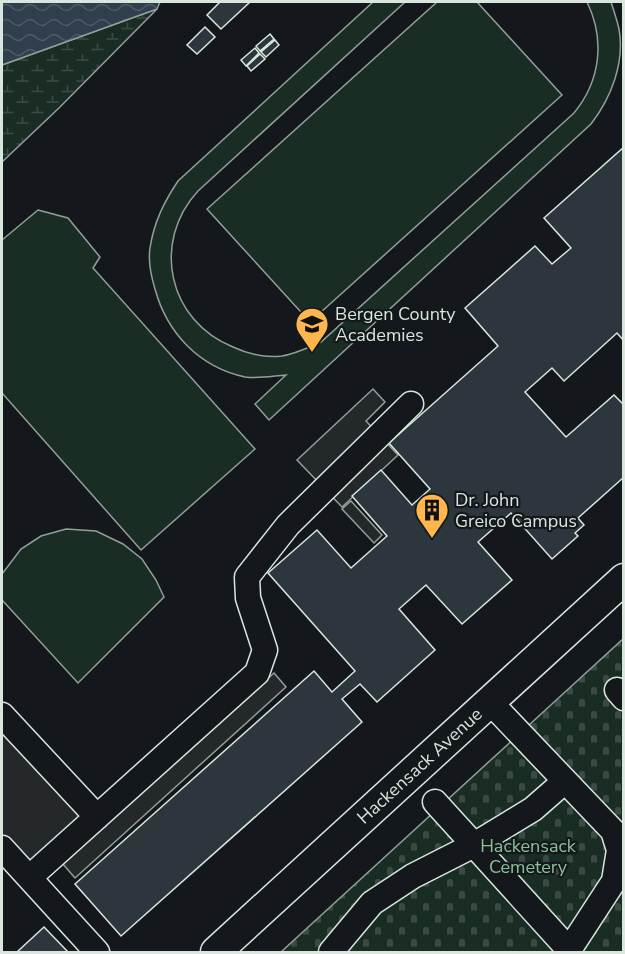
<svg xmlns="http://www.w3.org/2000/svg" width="625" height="954" font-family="'Nunito Sans',sans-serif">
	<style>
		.wetland { fill: url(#wetland-marsh); stroke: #939e99; stroke-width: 1.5 }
		.cemetery { fill: url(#cemetery-stones); stroke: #939e99; stroke-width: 1.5 }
		.pitch { fill: #1a2d24; stroke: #939e99; stroke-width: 1.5 }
		.parking { fill: #24282b; stroke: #939e99; stroke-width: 1.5 }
		.water { fill: url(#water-waves); stroke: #939e99; stroke-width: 1.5 }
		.building { fill: #2c363c; stroke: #d8e6dc; stroke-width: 1.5 }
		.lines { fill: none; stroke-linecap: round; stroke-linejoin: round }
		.minor-casing { stroke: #d8e6dc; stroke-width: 27 }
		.major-casing { stroke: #d8e6dc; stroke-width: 33 }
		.minor { stroke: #14181c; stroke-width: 24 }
		.major { stroke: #14181c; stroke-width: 30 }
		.labels { text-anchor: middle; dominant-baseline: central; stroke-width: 4.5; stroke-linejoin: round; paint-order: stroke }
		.poi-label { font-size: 18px; fill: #d8e6dc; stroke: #14181c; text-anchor: start }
		.street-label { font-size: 18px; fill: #d8e6dc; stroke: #14181c }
		.park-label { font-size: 18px; fill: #8ac095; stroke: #14181c }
	</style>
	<defs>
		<pattern id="wetland-marsh" width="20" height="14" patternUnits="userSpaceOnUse" patternTransform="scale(1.5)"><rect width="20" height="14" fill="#1a2d24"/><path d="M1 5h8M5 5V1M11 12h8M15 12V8" fill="none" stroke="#3b4b43"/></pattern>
		<pattern id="cemetery-stones" width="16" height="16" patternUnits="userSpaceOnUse" patternTransform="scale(1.5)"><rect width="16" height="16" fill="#1a2d24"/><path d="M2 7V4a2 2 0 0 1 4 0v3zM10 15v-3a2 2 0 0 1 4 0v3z" fill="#3b4b43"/></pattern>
		<pattern id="water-waves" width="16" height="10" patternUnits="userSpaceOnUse" patternTransform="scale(1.5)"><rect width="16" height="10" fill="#2f3f4d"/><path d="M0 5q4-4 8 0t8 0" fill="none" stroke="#4c5b66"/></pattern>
	</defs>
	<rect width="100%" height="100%" fill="#14181c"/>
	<path class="wetland" d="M157,9l-97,98 -58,55v-97z"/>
	<path class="cemetery" d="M623,639v313h-342z"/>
	<path class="pitch" d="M373,2h32l-207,189c-47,51 -30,130 35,156 15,7 32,11 49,9 14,-2 27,-9 39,-14l253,-229c27,-33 31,-74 13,-111h24c3,9 6,18 8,27 6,34 -8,69 -28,95l-322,296 -14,-16 31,-29c-13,1 -28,4 -41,2 -46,-10 -78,-44 -90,-88 -4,-13 -7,-28 -5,-41 4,-26 14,-46 28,-67z
		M437,2h40l85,93 -252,227 -103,-113z
		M38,210l30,8 32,39 -7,11 162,181 -114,101 -139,-157v-153z
		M66,529l30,2 27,13 19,15 14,21 8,17 -86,86 -76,-83v-26l19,-25 20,-13z"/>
	<path class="parking" d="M373,389l12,13 -19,19 32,34 -56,52 -45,-47z
		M351,501l31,34 -8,8 -32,-34z
		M274,673l12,14 -211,191 -12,-14z
		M2,712l95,105 -67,60 -28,-29z"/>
	<path class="water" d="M2,2h158l-3,7 -155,56z"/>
	<path class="building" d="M220,2h30l-29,27 -14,-14z
		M205,27l10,10 -18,17 -10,-9z
		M270,34l4,5 -14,12 -4,-5z
		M275,40l4,5 -13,12 -5,-5z
		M255,48l4,5 -13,13 -5,-6z
		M260,54l5,5 -14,12 -4,-5z
		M624,147v194l-7,-8 -53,48 -12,-13 -27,24 41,45 48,-42 10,10v72l-46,41 6,7 -9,8 3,3 -26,23 -41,-46 -33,29 34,38 -50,44 -36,-39 -27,24 36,41 -58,52 -17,-18 -18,15 20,23 -241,214 -46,-52 239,-213 18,21 23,-21 -87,-98 49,-43 34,38 36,-32 -35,-40 29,-26 31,35 18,-16 -41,-46 109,-97 -33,-38 70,-62 17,18 19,-16 -27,-30z
		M44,927l24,25h-51z"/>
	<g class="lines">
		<defs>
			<path id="minor" d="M617,690l7,8
				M489,701l124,130 6,19 -5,31 -45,69
				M2,715l95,102
				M435,802l136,150
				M2,848l95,104
				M30,877l227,-204 8,-23 -17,-52 -1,-21 41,-52 123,-121
				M331,952l41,-49 41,-27 61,-31 59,-36 32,-28"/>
			<g id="major">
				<path id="s1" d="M216,952l408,-373"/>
			</g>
		</defs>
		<use href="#minor" class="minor-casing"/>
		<use href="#major" class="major-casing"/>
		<use href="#minor" class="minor"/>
		<use href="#major" class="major"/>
	</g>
	<defs>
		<symbol id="school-pin" viewBox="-11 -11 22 30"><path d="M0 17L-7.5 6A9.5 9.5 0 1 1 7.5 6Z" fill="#ffb74d" stroke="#14181c"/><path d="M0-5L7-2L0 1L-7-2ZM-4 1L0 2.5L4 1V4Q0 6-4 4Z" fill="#111"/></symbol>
		<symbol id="building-pin" viewBox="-11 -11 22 30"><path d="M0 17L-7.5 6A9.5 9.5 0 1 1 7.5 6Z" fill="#ffb74d" stroke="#14181c"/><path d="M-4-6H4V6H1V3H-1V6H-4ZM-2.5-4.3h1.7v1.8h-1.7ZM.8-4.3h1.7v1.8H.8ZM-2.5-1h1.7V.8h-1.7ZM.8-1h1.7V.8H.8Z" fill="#111"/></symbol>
	</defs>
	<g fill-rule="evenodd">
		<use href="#school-pin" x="293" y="305" width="38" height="52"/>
		<use href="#building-pin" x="413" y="491" width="38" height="52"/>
	</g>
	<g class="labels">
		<g class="poi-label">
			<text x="335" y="314">Bergen County<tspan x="335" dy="21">Academies</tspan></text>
			<text x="455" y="500">Dr. John<tspan x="455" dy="21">Greico Campus</tspan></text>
		</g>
		<g class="street-label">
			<text stroke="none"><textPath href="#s1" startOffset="276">Hackensack Avenue</textPath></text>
		</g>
		<g class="park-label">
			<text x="528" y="846">Hackensack<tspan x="528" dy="21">Cemetery</tspan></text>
		</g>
	</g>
	<rect width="625" height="954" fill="none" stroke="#d8e6dc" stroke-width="6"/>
</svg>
